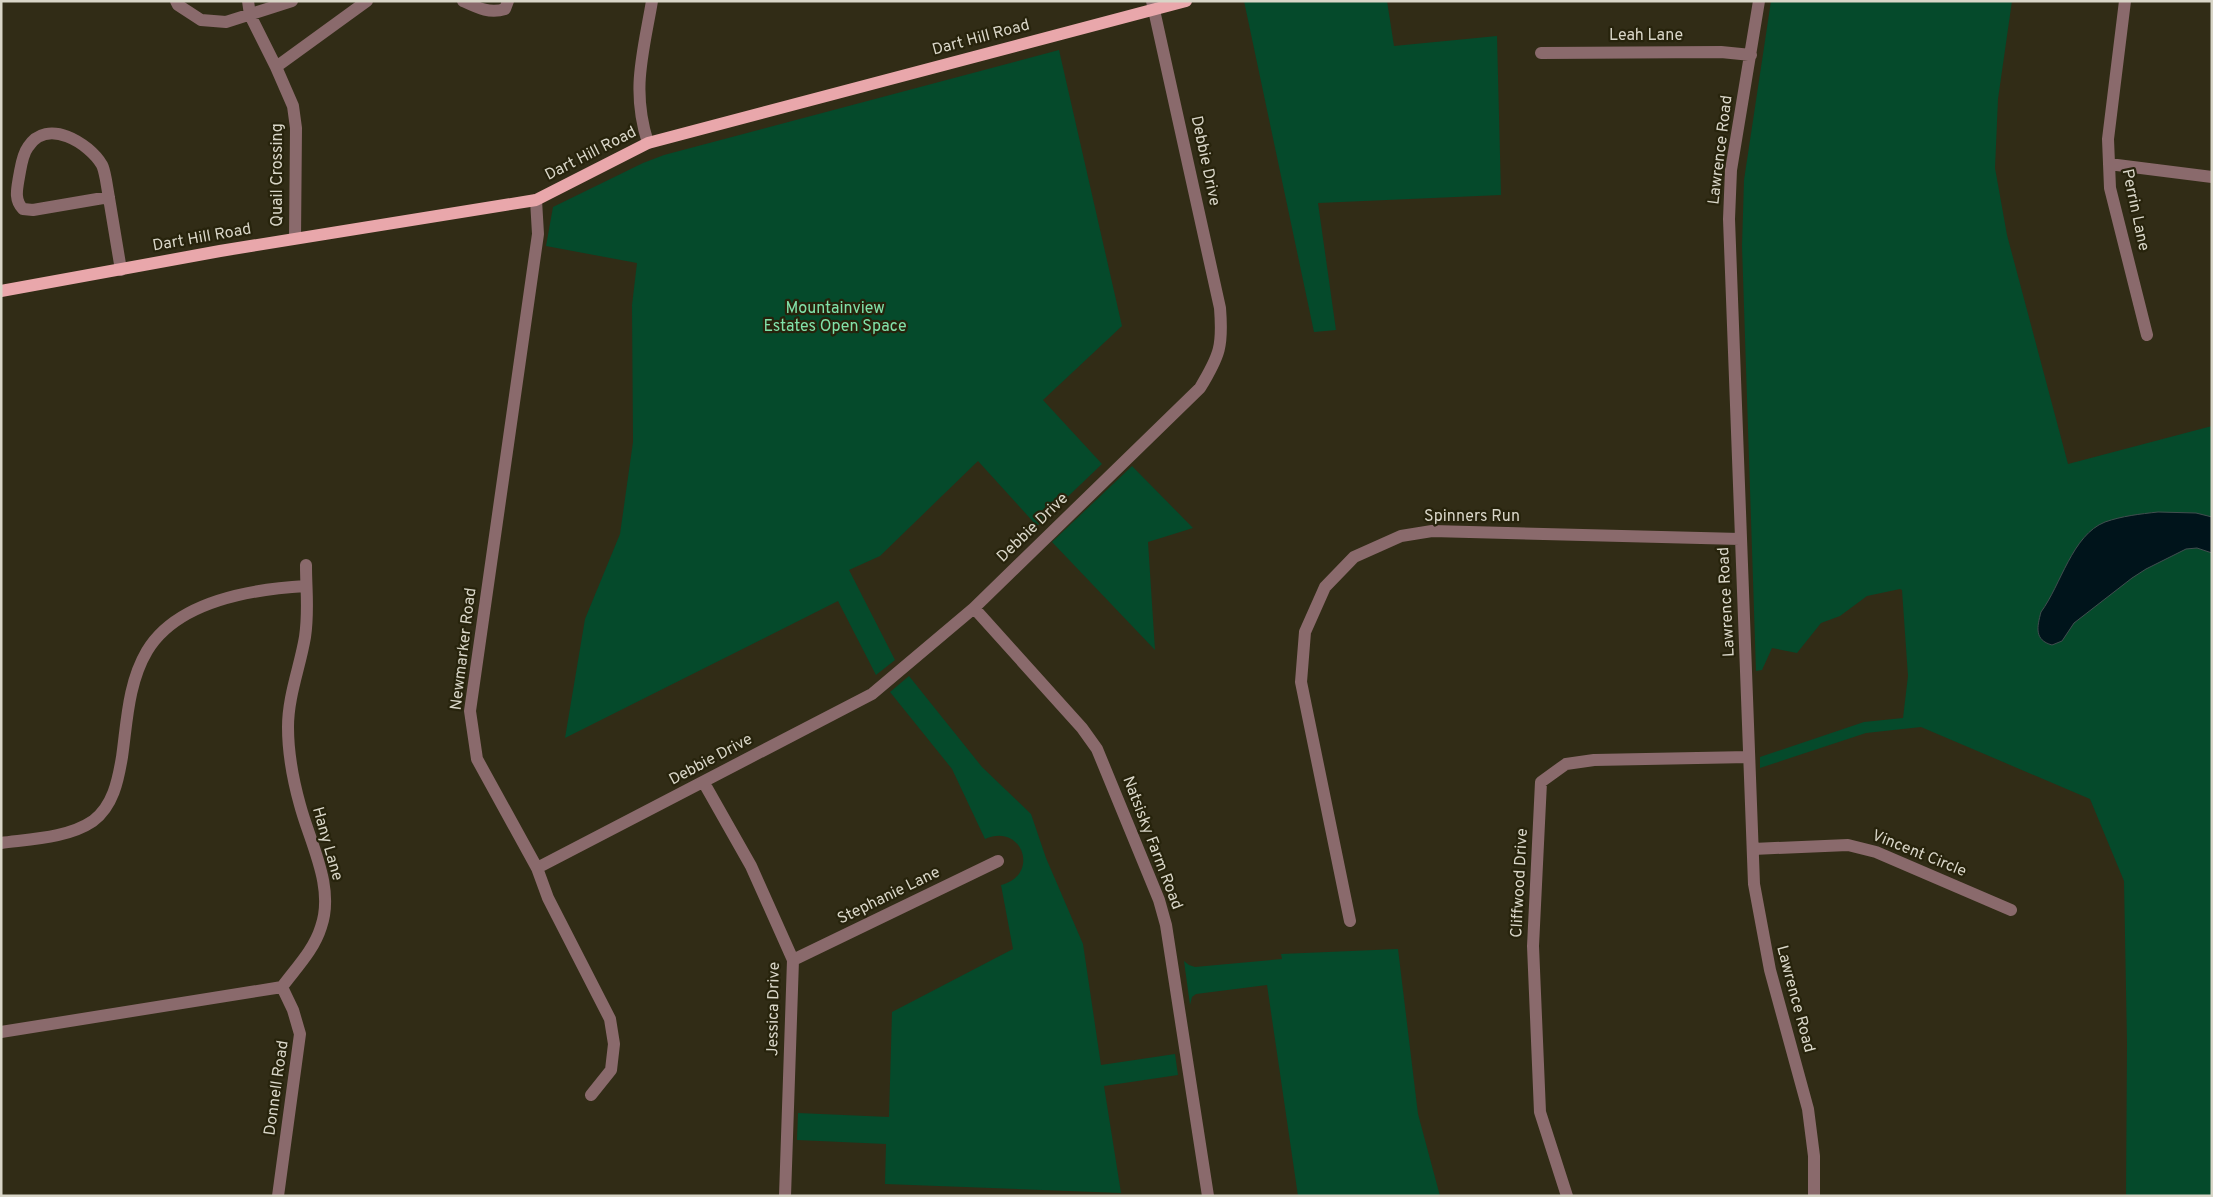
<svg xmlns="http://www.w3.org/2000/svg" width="2213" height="1197" font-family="Overpass,sans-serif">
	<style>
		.green { fill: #054a2b }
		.water { fill: #00141b; stroke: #414e4f }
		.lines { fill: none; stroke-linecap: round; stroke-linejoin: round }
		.minor { stroke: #8a6a6c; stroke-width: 12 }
		.major { stroke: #e9a7ab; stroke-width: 12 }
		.labels { text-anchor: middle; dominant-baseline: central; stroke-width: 4.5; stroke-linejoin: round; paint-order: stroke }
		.street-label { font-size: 16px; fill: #d9d6c8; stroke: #27230c }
		.park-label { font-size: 16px; fill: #81e2aa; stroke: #27230c }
	</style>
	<rect width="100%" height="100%" fill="#312c16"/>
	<path class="green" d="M1244,1h143l7,45 103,-10 4,159 -183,8 18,127 -22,2z
		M1771,1h241l-14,98 -3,69 12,67 61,229 144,-38v770h-86l1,-153 -3,-162 -34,-82 -169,-72 -55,6 -106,35v-11l104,-35 39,-4 5,-42 -6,-86 -2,-1 -33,7 -27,20 -19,7 -24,30 -25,-5 -10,22 -6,1 -14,-425 2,-66z
		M1059,50l63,276 -79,74 59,64 -65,62 -59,-65 -98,95 -31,14 46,90 -19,15 -38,-74 -273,137 20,-119 35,-85 13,-92 -1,-137 5,-42 -91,-17 7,-39 90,-44 21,-8z
		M1132,466l61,62 -45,14 7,108 -103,-108z
		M909,676l73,91 49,47 15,44 37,86 18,121 74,-11 3,21 -74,11 17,107 -236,-9 1,-40 -89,-4 1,-27 91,4 3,-105 121,-63 -12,-64c40,-10 21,-63 -16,-46l-33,-70 -62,-77z
		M1398,949l20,165 22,82h-142l-31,-211 -71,9 -4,3 -2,8 -6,-44 5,4 6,2 87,-8 -1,-5z"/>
	<path class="water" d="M2158,512l38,1 16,4v36l-15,-5 -11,1 -40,20 -14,9 -58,45 -12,18 -10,4c-18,-5 -15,-18 -11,-33 20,-27 31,-77 64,-90 17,-6 35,-8 53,-10z"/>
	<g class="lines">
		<path class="minor" d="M176,1l2,4 23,15 25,2 66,-21
			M248,1l2,14 26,52 17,39 3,22 -1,110
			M463,1c15,7 27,13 42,8l3,-8
			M1759,1l-28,169 -2,49 25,665 16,86 38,139 6,47v40
			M2125,1l-17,138 2,49 37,147
			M1541,53l180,-1 30,3
			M276,67l91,-66
			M648,143c-17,-53 -5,-89 4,-142
			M2109,164l103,13
			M109,197l-76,13 -10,-1c-9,-9 -6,-20 -4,-32 2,-10 3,-22 9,-30 19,-30 61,-4 74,18 2,4 3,10 4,15l15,90
			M536,200l2,34 -68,477 7,48 60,109 11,30 62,121 4,25 -3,26 -20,25
			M974,608l108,120 15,21 62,151 7,25 42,271
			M704,783l47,83 42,94 -8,236
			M1,843c30,-4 67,-5 92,-22 20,-15 25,-40 29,-64 5,-35 6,-74 25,-106 30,-50 106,-62 159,-65
			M1753,849l95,-4 28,7 135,58
			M537,868l335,-174 102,-86 226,-220c20,-33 23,-42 20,-80l-68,-307
			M1350,921l-49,-239 4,-50 20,-45 29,-30 47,-21 31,-5 308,8
			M793,960l205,-99
			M1,1032l281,-45c14,-19 32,-37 39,-60 14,-40 -11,-84 -21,-122 -7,-25 -12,-52 -12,-78 0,-31 12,-60 17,-90 4,-27 1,-45 1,-72
			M278,1196l22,-162 -7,-24 -11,-23
			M1567,1196l-27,-84 -7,-166 8,-164 25,-18 28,-4 155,-3"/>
		<path class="major" d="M1,291l219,-40 316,-51 112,-57 538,-142"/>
	</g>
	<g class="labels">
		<g class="street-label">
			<text x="1646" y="36">Leah Lane</text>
			<text transform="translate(981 38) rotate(-15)">Dart Hill Road</text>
			<text transform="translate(1721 150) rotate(-83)">Lawrence Road</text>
			<text transform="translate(591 154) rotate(-27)">Dart Hill Road</text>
			<text transform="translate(1205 161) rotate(78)">Debbie Drive</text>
			<text transform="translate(278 175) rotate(-90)">Quail Crossing</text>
			<text transform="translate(2135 210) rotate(78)">Perrin Lane</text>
			<text transform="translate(202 238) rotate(-10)">Dart Hill Road</text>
			<text x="1472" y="517">Spinners Run</text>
			<text transform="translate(1033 528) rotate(-44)">Debbie Drive</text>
			<text transform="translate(1727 602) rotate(-93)">Lawrence Road</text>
			<text transform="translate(464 649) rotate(-83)">Newmarker Road</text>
			<text transform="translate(711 760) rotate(-28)">Debbie Drive</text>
			<text transform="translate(1152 843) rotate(69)">Natsisky Farm Road</text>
			<text transform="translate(327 844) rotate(74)">Hany Lane</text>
			<text transform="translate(1919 854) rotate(22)">Vincent Circle</text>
			<text transform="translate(1520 883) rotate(-87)">Cliffwood Drive</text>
			<text transform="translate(889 896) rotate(-26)">Stephanie Lane</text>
			<text transform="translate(1795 999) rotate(75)">Lawrence Road</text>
			<text transform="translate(774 1009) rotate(-89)">Jessica Drive</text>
			<text transform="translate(277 1088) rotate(-82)">Donnell Road</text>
		</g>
		<g class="park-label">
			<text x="835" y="309">Mountainview<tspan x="835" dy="18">Estates Open Space</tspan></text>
		</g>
	</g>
	<rect width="2213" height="1197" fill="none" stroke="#d9d6c8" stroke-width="5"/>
</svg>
